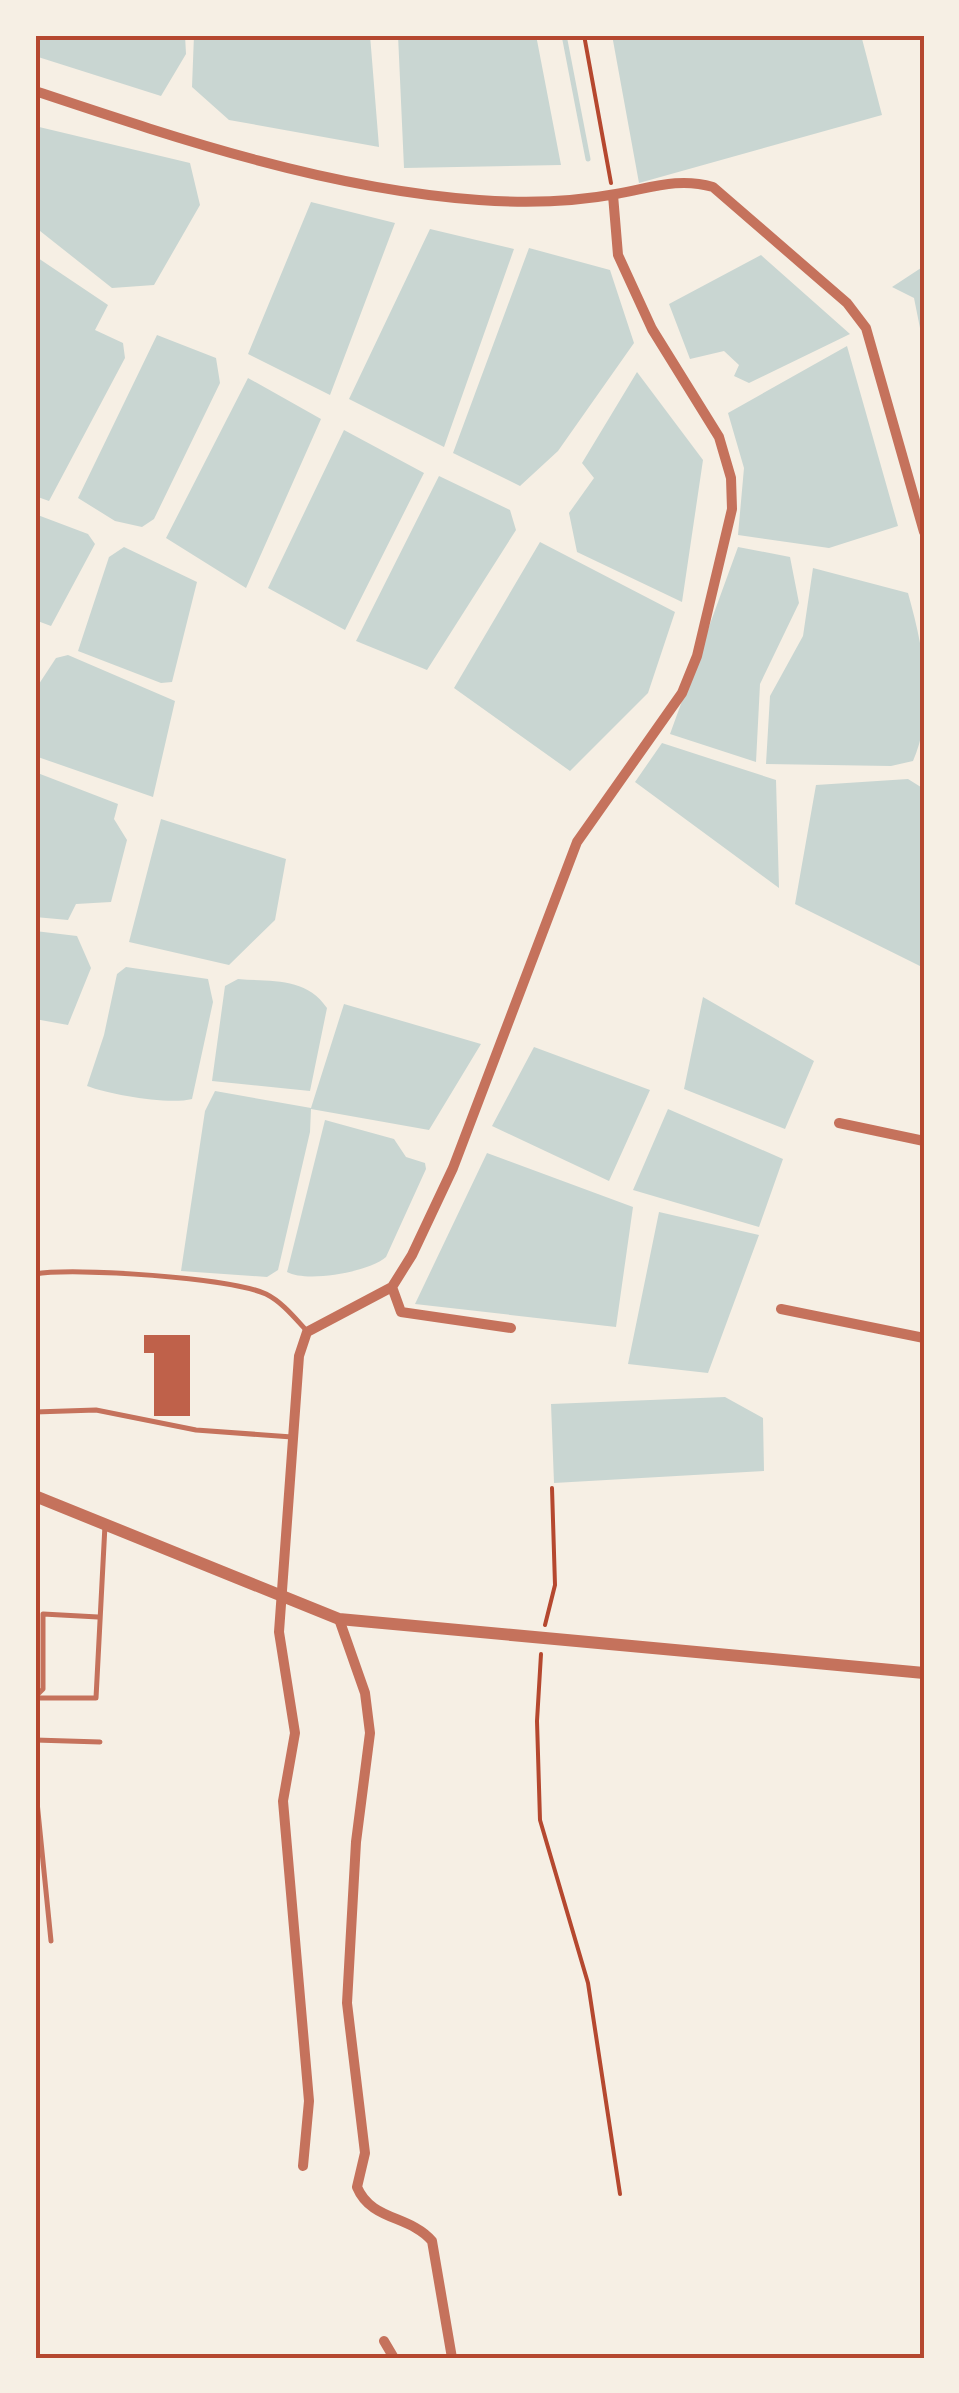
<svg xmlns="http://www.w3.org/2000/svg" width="959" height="2393" font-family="'Exo 2',sans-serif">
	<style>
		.water { fill: #c9d6d2 }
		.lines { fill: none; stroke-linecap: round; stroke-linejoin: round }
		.stream { stroke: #c9d6d2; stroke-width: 5 }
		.building { fill: #bf614a }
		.path { stroke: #b5482f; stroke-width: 4 }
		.service { stroke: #c5725c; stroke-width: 5 }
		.minor { stroke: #c5725c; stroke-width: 10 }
		.tertiary { stroke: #c5725c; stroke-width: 12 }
		.neatline { fill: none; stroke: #b5482f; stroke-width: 4 }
	</style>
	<rect width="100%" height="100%" fill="#f6efe4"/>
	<path class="water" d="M35,35h150l1,19 -25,42 -126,-40z
		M194,35h176l9,112 -150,-27 -37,-33z
		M398,35h138l25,130 -157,3z
		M612,35h249l21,80 -243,68z
		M35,126l155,37 10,42 -46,80 -42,3 -77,-61z
		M311,202l84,21 -65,172 -82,-41z
		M430,229l84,20 -70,198 -95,-48z
		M529,248l81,22 24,73 -76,108 -38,35 -67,-33z
		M761,255l89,79 -101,49 -15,-7 5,-11 -15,-14 -34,8 -21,-55z
		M35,256l73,49 -13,25 28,13 2,15 -76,143 -14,-5z
		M924,266v82l-10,-50 -22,-11z
		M157,335l59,23 4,25 -66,136 -12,8 -27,-6 -37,-23z
		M847,346l51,180 -69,22 -91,-13 6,-67 -16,-55z
		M637,372l66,88 -21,142 -105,-50 -8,-39 25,-35 -12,-15z
		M248,378l73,41 -75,169 -80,-50z
		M344,430l80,43 -79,157 -77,-42z
		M439,476l71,34 6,20 -89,140 -71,-29z
		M35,514l53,20 7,10 -44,82 -16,-6z
		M540,542l135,70 -27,81 -78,78 -116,-83z
		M124,547l73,35 -25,100 -11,1 -83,-32 31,-94z
		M738,547l52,10 9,46 -39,81 -4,78 -86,-28z
		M813,568l95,25c15,54 28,115 5,168l-22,5 -125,-2 4,-68 33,-60z
		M68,655l107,46 -22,96 -118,-41v-66l21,-32z
		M662,743l114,37 3,108 -144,-106z
		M35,772l83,32 -4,15 13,21 -16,62 -35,2 -8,16 -33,-3z
		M908,779l16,10v179l-129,-64 21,-119z
		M161,819l125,40 -11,61 -46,45 -100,-23z
		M35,931l42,5 14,32 -23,57 -33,-6z
		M126,967l82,12 5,23 -21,97c-23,6 -81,-4 -105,-13l17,-51 13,-61z
		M238,979c35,3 68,-2 89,29l-17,83 -98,-10 13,-95z
		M703,997l111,64 -29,68 -101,-40z
		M344,1004l137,40 -52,86 -118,-21 -1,23 -32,138 -11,7 -86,-6 24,-160 10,-20 96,17z
		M534,1047l116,43 -41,91 -117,-55z
		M668,1109l115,50 -24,68 -126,-37z
		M325,1120l69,19 12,18 19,6 1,6 -40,88c-17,15 -79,26 -99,15z
		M487,1153l146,54 -17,120 -201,-23z
		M659,1212l100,23 -51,138 -80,-9z
		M725,1397l38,21 1,53 -210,12 -3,-79z"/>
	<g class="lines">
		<path class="stream" d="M564,35l24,124"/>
	</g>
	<path class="building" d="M144,1335h46v81h-36v-63h-10z"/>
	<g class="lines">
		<path class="path" d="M584,35l27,148
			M545,1625l10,-40 -3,-97
			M541,1654l-4,67 3,99 48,163 32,211"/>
		<path class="service" d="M35,1274c39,-7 197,4 231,20 16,8 28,23 40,36
			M35,1412l61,-2 100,20 96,7
			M35,1697l8,-8v-75l55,3
			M35,1698h61l9,-173
			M35,1740l65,2
			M35,1782l16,159"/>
		<path class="minor" d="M35,91c144,48 292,98 444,109 43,3 94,2 137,-6 35,-6 62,-17 97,-7l134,116 19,25 58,204
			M839,1123l85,18
			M392,1287l20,-32 41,-87 124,-326 105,-149 15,-37 35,-147 -1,-31 -12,-41 -67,-108 -34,-74 -5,-60
			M781,1309l143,29
			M339,1619l26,74 5,40 -14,109 -9,161 18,150 -8,34c14,34 53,28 75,54l20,117
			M303,2166l6,-65 -26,-300 12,-68 -16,-101 20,-276 8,-24 85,-45 9,25 110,16
			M384,2341l10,17"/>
		<path class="tertiary" d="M35,1496l304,123 585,54"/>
	</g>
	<rect width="959" height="2393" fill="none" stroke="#f6efe4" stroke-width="75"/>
	<rect x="38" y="38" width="884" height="2318" class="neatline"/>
</svg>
